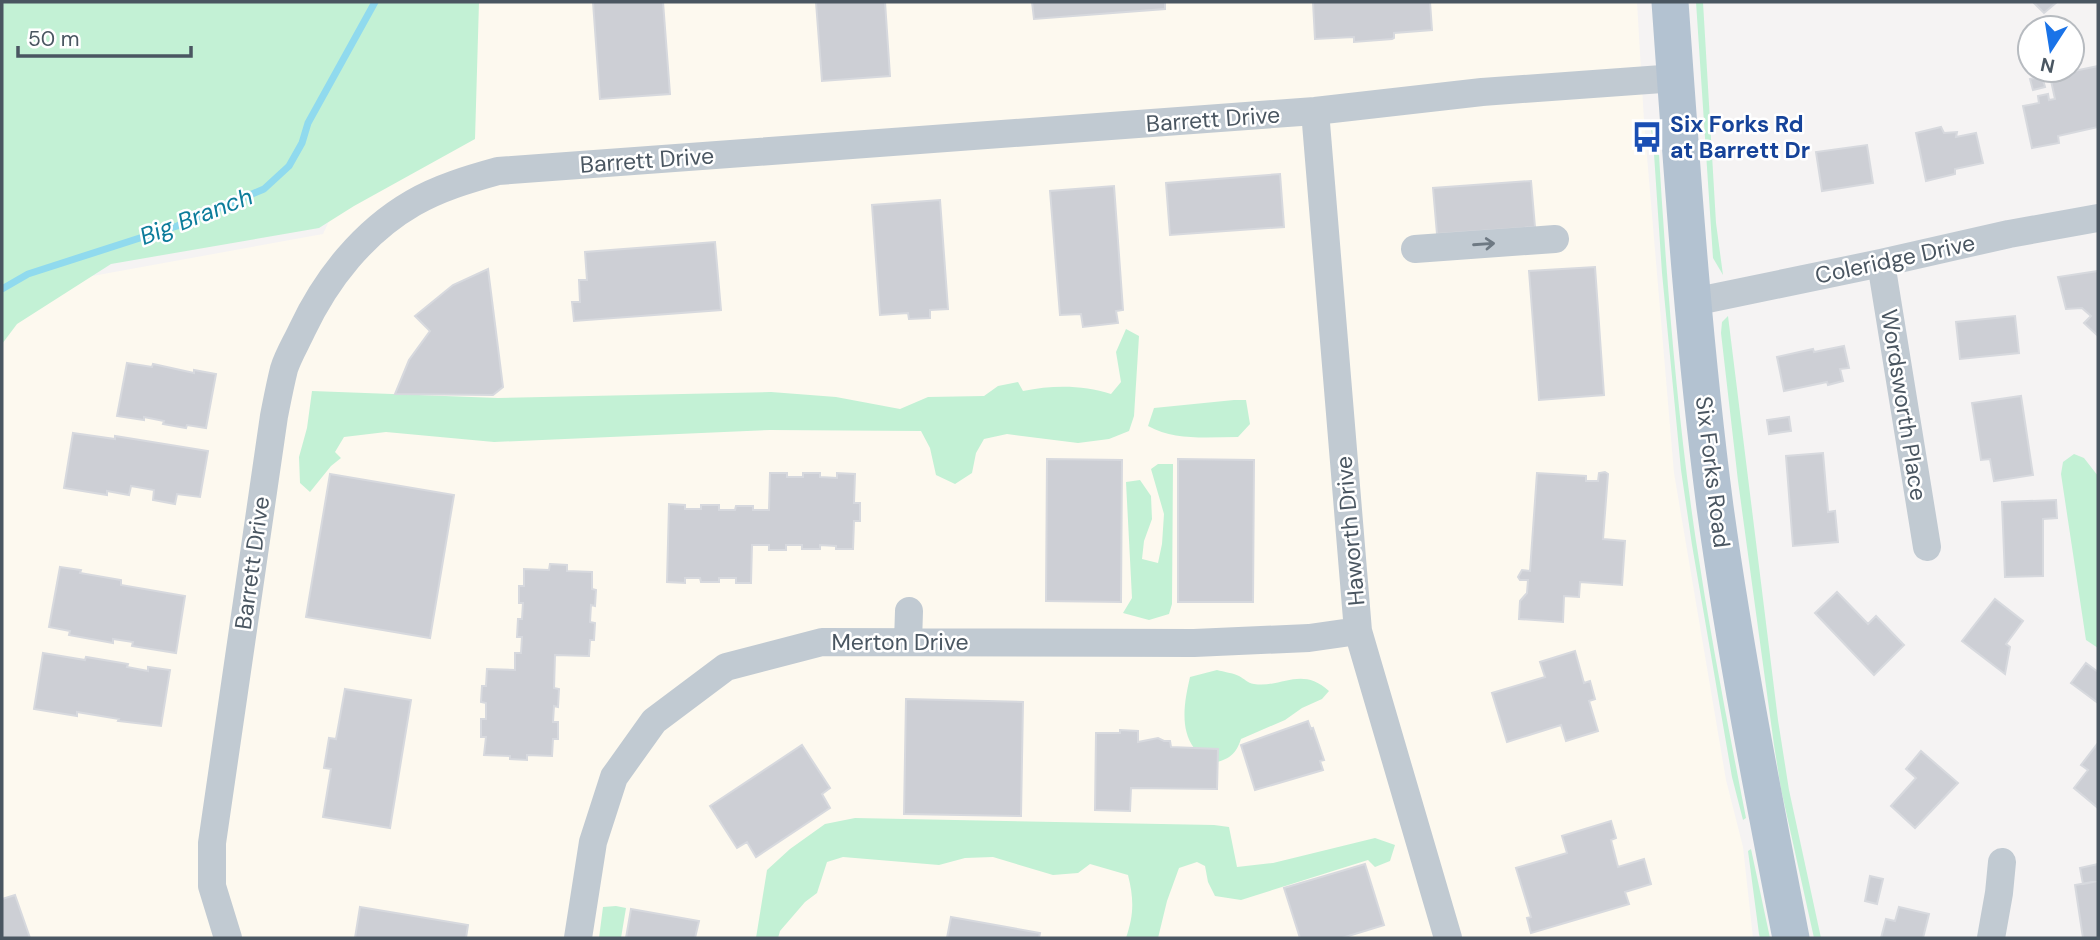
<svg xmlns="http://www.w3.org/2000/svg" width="2100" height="940" font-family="'DM Sans',sans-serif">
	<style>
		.commercial { fill: #fdf9ef }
		.green { fill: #c3f1d5 }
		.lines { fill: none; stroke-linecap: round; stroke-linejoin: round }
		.stream { stroke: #90daee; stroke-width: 7 }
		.building { fill: #cdcfd5; stroke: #d7d9de; stroke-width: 2 }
		.minor { stroke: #c1cad2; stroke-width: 28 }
		.major { stroke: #b3c2d1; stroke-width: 37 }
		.oneway { stroke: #6e7983 }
		.labels { text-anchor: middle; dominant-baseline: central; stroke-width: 5; stroke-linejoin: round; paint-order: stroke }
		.street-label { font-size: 23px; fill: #4a5661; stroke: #fff }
		.transit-label { font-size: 23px; font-weight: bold; fill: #164399; stroke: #fff; text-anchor: start }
		.water-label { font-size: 24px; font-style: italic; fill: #0c7c9b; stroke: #fff }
	</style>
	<rect width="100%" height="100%" fill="#f5f3f3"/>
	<path class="commercial" d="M431,2h1206l7,119 30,352 52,307 17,67 10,91h-1751v-624l30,-27 291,-53z"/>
	<path class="green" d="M2,2h477l-4,137 -121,67 -35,22 -208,36 -94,60 -15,20z
		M1696,2h7l13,221 7,52 -10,-17z
		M1651,119l7,20c8,134 18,269 38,402 14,93 32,185 50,277l-3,2 -11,-43 -40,-232 -11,-75 -19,-197 -9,-134 -4,-17z
		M1728,316l50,404 11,70 32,148h-7l-33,-149 -7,-44 -36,-264 -17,-148 1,-11z
		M1126,329l13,7 -5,80 -5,15 -20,8 -31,4 -71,-9 -23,5 -8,14 -4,20 -17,11 -19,-9 -6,-27 -9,-17 -151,-1 -276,12 -108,-10 -42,5 -9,15 6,6 -10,8 -21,26 -10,-9 -1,-26 8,-29 5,-37 186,7 273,-6 65,5 64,12 28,-12 56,-1 14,-10 20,-4 5,9c30,-6 60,-6 88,3l10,-12 -5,-30z
		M1234,400h12l4,24 -12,13c-30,0 -63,4 -90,-11l6,-18z
		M2074,454l10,4 14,18v172l-12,-8 -25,-166 2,-12z
		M1158,464h15l-1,140 -3,10 -20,6 -26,-7 9,-15 -6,-116 14,-2 11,16 1,23 -8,22 -2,18 16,4 4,-19 2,-30 -13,-45z
		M1217,670c7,2 16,3 22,6 6,3 8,7 15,8 29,4 47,-18 75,7l-7,8 -20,9 -17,12 -44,19c-6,18 -14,21 -32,25 -5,-5 -11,-10 -15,-16 -15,-20 -9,-49 -4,-71z
		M855,818l359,7 15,2 8,40 36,-4 102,-25 20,7 -5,16 -15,6 -7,-7 -127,40 -26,-4 -7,-14 -3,-16 -8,-4 -18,6 -12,33 -9,37h-32c8,-23 8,-39 2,-63l-38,-11 -12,9 -25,2 -60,-18 -28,1 -26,7 -96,-8 -16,5 -10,31 -12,9 -25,29 -2,7h-22l11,-68 23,-21 35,-25z
		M1751,849l19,89h-10l-1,-4 -11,-83z
		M616,906l10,2 -5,30h-22l4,-31z"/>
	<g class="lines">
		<path class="stream" d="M2,289l26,-15 149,-48 87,-37 25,-23 13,-23 6,-20 67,-121"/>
	</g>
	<path class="building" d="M593,2h70l7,92 -70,5z
		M816,2h69l5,74 -68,5z
		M1032,2h133v7l-131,10z
		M1313,2h117l2,28 -38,3v5l-2,1 -38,3v-5l-39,2z
		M2033,2h24l-13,11z
		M2098,66v61l-40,9 1,7 -27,5 -9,-42 16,-3 -1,-7 10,-2 1,6 6,-1 -5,-23z
		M2042,76l3,11 -12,3 -3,-11z
		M1941,127l3,6 13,-1 -1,5 20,-4 7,30 -28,6v5l-29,7 -10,-48z
		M1867,145l6,38 -51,8 -6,-39z
		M1280,174l4,53 -114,8 -4,-52z
		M1531,181l4,46 -98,7 -4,-46z
		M1114,186l9,124 -7,1 2,12 -35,4 -2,-13 -21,1 -10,-124z
		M940,200l8,109 -18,1v8l-21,1 -1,-6 -28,2 -8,-110z
		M715,242l6,68 -147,11 -2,-19h8l-1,-22h8l-2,-28z
		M1595,267l9,128 -65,5 -10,-129z
		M488,269l15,118 -10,8 -98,-1 14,-34 21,-29 -15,-15 38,-31z
		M2098,271v65l-14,-13 7,-7 -9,-8 -16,1 -8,-32z
		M2015,316l4,37 -59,6 -4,-37z
		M1844,346l5,22 -9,1 3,12 -15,4 -1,-3 -43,9 -7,-34 36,-8 1,3z
		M127,363l25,4 1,-3 41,9v-3l22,4 -10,54 -19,-3 -1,3 -23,-4 1,-3 -20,-4v3l-27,-4z
		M2021,396l12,79 -39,6 -4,-22 -9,1 -9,-57z
		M1789,417l2,14 -22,3 -2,-14z
		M73,433l42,6v-3l93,15 -8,46 -23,-3 -2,10 -22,-4 1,-10 -23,-4 -2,9 -22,-4v4l-43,-7z
		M1823,453l5,59 7,-1 3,31 -45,4 -7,-90z
		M1047,459l75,1 -1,142 -75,-1z
		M1178,459l76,1 -1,142h-75z
		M1605,472l3,2 -5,65 22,2 -3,44 -42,-3 -1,15 -15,-1 -1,26 -44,-3 1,-18 7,-8 1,-13h-8l-2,-3 4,-7 8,1 7,-98 49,3v5h12l1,-8z
		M770,473h17v4h16v-4h17v4l17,1v-5l18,1 -1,29h6v18h-6l-1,28h-17v-3l-16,-1v4h-18v-4h-16v5h-17v-5h-17l-1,38h-15v-5h-17v4h-18l-1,-4h-15v5l-18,-1 2,-78 16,1v4h16v-4h18v5h16l1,-4h17v4h16z
		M330,474l124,21 -24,143 -124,-21z
		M2056,500l1,18 -14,1v57l-38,1 -3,-75z
		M550,564l17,1v6l25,1v17l4,1 -1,16 -4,-1 -1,17 5,1 -1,17h-4l-1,16 -34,-1 -1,33 5,1 -1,18 -4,-1 -1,16h5v17h-5l-1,17 -25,-1v5l-17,-1v-3l-26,-1 2,-18h-5v-18h5v-16l-5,-1 1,-16h4l1,-17 28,1v-17h6l1,-16h-5l1,-18h4l1,-16h-4v-17h5v-17l25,1z
		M60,567l21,3 -1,3 41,7v5l64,11 -9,57 -44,-7 1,-4 -20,-3v4l-44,-8 1,-4 -21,-4z
		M1837,592l31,32 8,-8 28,29 -30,30 -59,-62z
		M1995,599l28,22 -17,23 4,3 -5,27 -43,-33z
		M1575,651l9,32 6,-2 5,18 -6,2 9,30 -32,10 -5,-16 -54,17 -15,-49 53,-16 -5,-15z
		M43,653l42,7 1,-3 42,7 -1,3 21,4v-4l22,3 -9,56 -43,-5 1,-2 -42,-7v4l-43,-7z
		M2086,663l12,9v31l-27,-20z
		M345,689l66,11 -21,128 -67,-11 8,-48 -7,-1 5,-30 7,1z
		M906,699l117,3 -2,114 -117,-2z
		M1308,721l3,8 2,-1 11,32 -4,1 3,9 -68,20 -14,-45z
		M1120,730l18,1v11l20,-4 6,3h6l1,6 47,2 -1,40 -86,-1 -1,23 -35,-1 1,-77h24z
		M2098,743v65l-24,-20 14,-18 -7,-5z
		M802,745l28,43 -8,6 8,14 -74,49 -9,-15 -10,6 -27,-42z
		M1921,751l37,32 -43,45 -24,-22 25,-28 -10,-9z
		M1611,821l5,17 -5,2 7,27 26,-8 7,25 -26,8 4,12 -98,29 -4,-15 4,-1 -15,-49 51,-15 -5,-17z
		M1365,864l19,61 -42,13h-42l-16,-50z
		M2098,864v17l-15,3 -3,-16z
		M1870,876l13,3 -6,25 -12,-3z
		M2098,881v57h-15l-8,-53z
		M15,895l15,43h-28v-39z
		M360,907l108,18 -2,13h-111z
		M1899,907l30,7 -6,24h-42l5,-19 9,2z
		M631,909l68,12 -4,17h-69z
		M951,917l89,16 -1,5h-92z"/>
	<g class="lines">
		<path class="minor" d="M1315,111l43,520 90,307
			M1415,249l140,-10
			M1881,263l46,284
			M1693,302l188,-39 128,-29 89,-16
			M908,642l1,-31
			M228,938l-16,-52v-43l62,-427c3,-15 6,-31 10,-47 4,-13 12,-26 18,-39 24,-51 61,-98 111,-127 26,-15 56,-24 85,-32l817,-60 167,-19 194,-14
			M578,938l15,-96 21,-65 40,-56 72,-54 96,-25 372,1 115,-5 49,-7
			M1991,938l8,-45 3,-31"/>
		<path class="major" d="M1670,2c12,168 23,337 45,505 20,144 48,288 76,431"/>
	</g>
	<defs><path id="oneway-shaft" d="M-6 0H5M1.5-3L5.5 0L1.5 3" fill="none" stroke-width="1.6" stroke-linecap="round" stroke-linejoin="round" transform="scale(1.75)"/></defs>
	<use class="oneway" href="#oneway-shaft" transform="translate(1484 244) rotate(-4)"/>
	<defs>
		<symbol id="bus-bare" viewBox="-9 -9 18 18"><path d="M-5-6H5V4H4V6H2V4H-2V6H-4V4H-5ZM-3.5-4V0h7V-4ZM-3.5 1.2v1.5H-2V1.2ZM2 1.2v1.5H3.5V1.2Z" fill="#1a4fb4" stroke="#fff" stroke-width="2.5" paint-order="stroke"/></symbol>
	</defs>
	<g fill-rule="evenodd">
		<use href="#bus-bare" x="1625" y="115" width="44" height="44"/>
	</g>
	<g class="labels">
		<g class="street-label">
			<text transform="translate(1213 119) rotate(-4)">Barrett Drive</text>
			<text transform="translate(647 160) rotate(-4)">Barrett Drive</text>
			<text transform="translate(1895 259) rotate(-12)">Coleridge Drive</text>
			<text transform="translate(1904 405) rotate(81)">Wordsworth Place</text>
			<text transform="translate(1713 472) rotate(83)">Six Forks Road</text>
			<text transform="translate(1350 531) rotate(-95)">Haworth Drive</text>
			<text transform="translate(252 563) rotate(-82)">Barrett Drive</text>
			<text x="900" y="642">Merton Drive</text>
		</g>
		<g class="transit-label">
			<text x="1670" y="124">Six Forks Rd<tspan x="1670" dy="26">at Barrett Dr</tspan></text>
		</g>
		<g class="water-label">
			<text transform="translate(196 216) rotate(-21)">Big Branch</text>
		</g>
	</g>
	<rect width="2100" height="940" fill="none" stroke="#4a5661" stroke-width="7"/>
	<g transform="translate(2051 49) rotate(192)"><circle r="33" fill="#ffffff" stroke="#b7bbc0" stroke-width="2"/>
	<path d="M0-5L12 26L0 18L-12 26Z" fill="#1a73e8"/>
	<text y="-10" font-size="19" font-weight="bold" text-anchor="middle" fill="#4a5661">N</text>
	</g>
	<path d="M18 46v10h173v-10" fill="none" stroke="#4a5661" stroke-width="3.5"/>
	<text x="28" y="46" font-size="21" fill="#4a5661" stroke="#ffffff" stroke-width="5" paint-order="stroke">50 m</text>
</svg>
